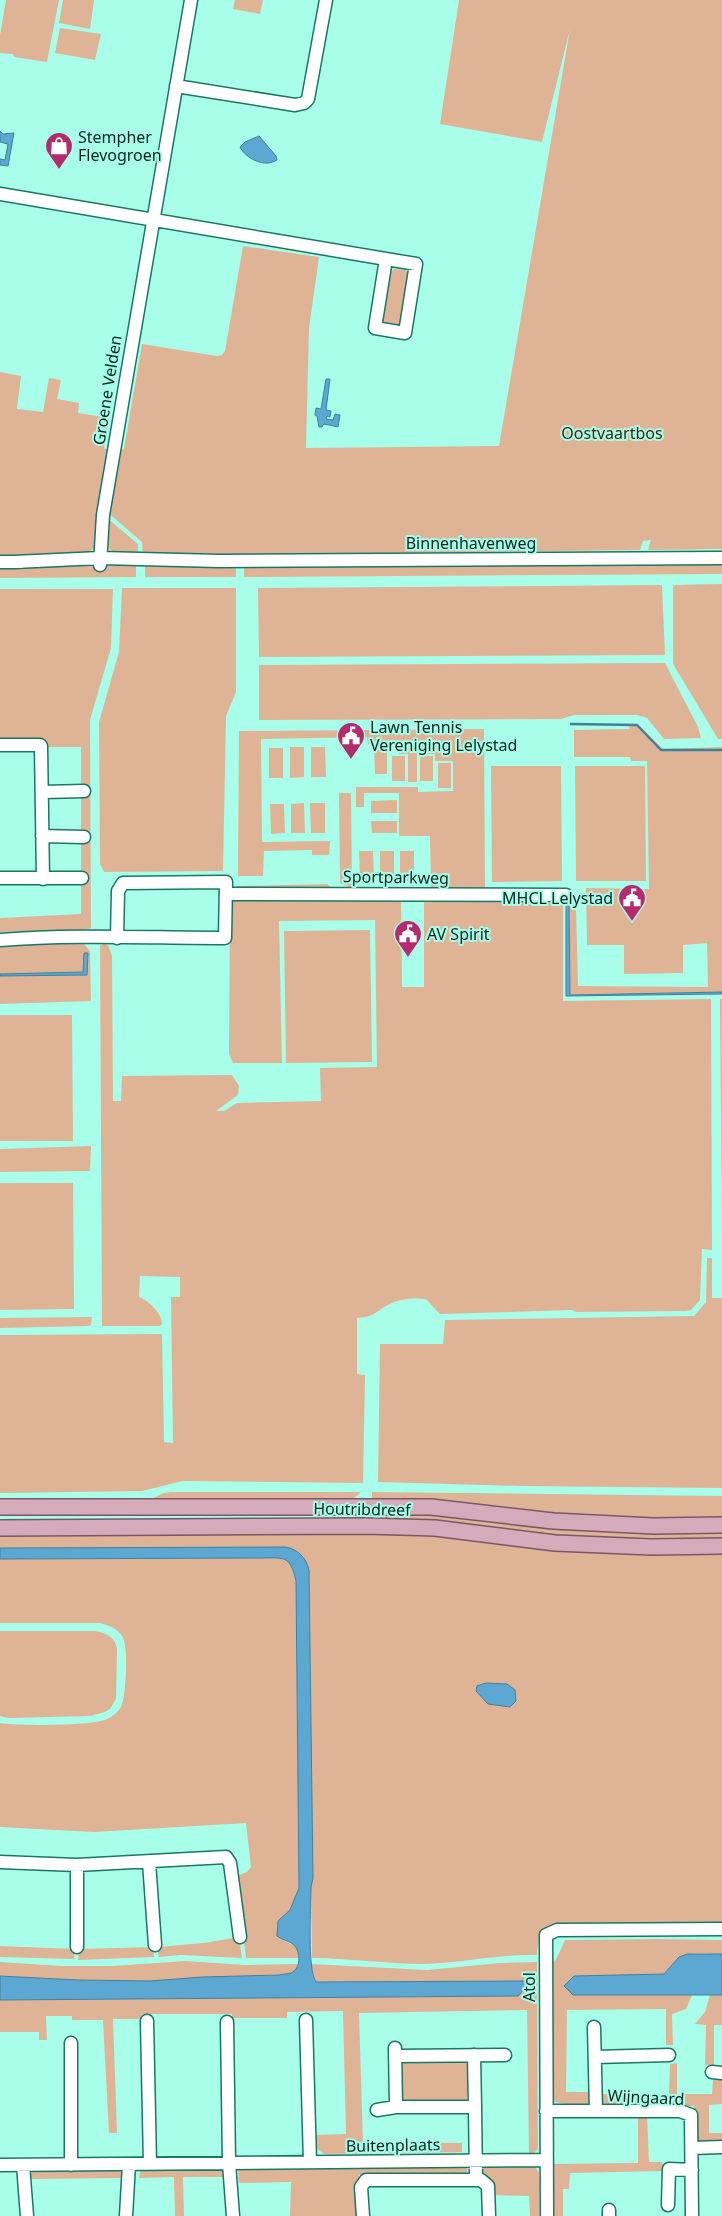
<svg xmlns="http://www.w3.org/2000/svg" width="722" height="2216" font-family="'Noto Sans',sans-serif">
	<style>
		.green { fill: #dfb496 }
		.water { fill: #5da7d3; stroke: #41809d }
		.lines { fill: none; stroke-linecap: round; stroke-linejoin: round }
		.stream { stroke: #41809d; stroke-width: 2.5 }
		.minor-casing { stroke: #187765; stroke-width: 15 }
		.major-casing { stroke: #785866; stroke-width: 18 }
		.minor { stroke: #fff; stroke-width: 12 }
		.major { stroke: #d5abbb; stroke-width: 15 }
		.labels { text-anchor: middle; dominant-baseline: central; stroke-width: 4; stroke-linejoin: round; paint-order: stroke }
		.poi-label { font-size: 16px; fill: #00261f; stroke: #a8fee8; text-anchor: start }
		.street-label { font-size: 16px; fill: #00261f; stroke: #a8fee8 }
		.park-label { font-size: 16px; fill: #402511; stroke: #a8fee8 }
	</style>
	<rect width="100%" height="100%" fill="#a8fee8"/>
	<path class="green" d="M6,0h53l-12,62 -33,-5 -1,-3 -13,-1v-18z
		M63,0h31l-4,29 -31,-6z
		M235,0h28l-3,14 -27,-5z
		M459,0h263v549l-74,1 3,-10 -8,1 -3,9 -497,6 -1,-14 -35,-30 11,-61 6,-2 18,-105 75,12 5,-1 3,-4 18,-105 76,11 -10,71 -3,120 193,-2 71,-417 -28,113 -102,-18z
		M60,28l41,6 -6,26 -40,-7z
		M394,269l11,1 5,5 -9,51 -3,1 -13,-2 -4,-6 8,-45z
		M0,372l21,4 -4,33 26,3 6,-34 12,2 -4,19 22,4 -1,10 31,5 -5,31h6l-13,92 -3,7 -6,6 -88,3z
		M107,518l31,26v12c-35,-2 -31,-5 -31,-38z
		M722,563v11l-478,3v-12z
		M236,565v12h-91v-11z
		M0,566h136v11l-136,1z
		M722,584v155h-4l-45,-75v-79z
		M662,585l3,70 -406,2 -1,-69z
		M122,588h114v104l-10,24 -3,155 -119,1 -4,-8 -1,-142 20,-70z
		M0,589h113l-2,59 -21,72 1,208 -6,2 -85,2v-14l81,-4v-167h-37l-1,-8 -43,2z
		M665,663l33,64 3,11 -37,1 -17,-21 -10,-3h-63l-13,4 -302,1v-55z
		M630,725h9l24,24 59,-2v245l-152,3 -1,-96 5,3 2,6 2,78 130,1 -1,-44 -24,2v28l-59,1v-29h-37l-1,-57 63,1 -2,-128h-16l-1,-4h-56v-27l55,-1z
		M484,729l1,159h-54l-1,-52h-31v-43h-35v14h-8v-20h62v5l35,-1v-30h-18v-7h-18v28h-9v-28h-9l-1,-11 -30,1 -1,-7 -106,2 1,103 68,-1 -1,14h-17v-5l-48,1 -1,25h-25l1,-145z
		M304,747v30l-14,1v-31z
		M311,747h14l1,30h-15z
		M269,748h14v30h-14z
		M374,749h13v25h-12z
		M392,756h13v25h-13z
		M420,756h13v25h-13z
		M438,763h13v25h-13z
		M491,766h70l1,115 -70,1z
		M575,766h70l1,115h-70z
		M339,793h12l1,95 -12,-5z
		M397,800v13h-26v-12z
		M304,803l1,30h-14v-29z
		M310,803h15v30h-14z
		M270,804h14l1,29 -14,1z
		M371,821h26v12h-25z
		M359,851h14l1,30h-14z
		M380,851h14v30h-14z
		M400,851h14v30h-14z
		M327,884l14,11 60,2 1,90h22v-90l139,1v103l148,-2 1,251 -10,-1 -2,51 -9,10 -6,1 -109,1 -4,-2 -132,4 -14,-15c-12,-1 -24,-1 -36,5 -15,7 -14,13 -33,14v56l8,1 -2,108 -180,-2 -41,10 -142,2v-158l162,-1 2,108 9,1 -2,-146h9v-20l-40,-1 -1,21c10,4 23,16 23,27l-2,2h-58l-2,-380 4,-3 4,2 4,11 1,145h8l1,-25 110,-1 7,11 -1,9 -22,16h8l13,-8 84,-2 -1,-33 57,-1 -2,-147 -96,1 3,142h-49l-4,-9 1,-156 4,-9 4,-3z
		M370,930l2,132 -86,1 -2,-132z
		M13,944h71l6,7 1,50 -91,3v-59z
		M720,999h2v230z
		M0,1015h72l1,126h-73z
		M91,1146l-1,25 -90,1v-23z
		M0,1183h73l1,126 -74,1z
		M707,1258h5v40h10v190l-200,-2 -144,-4 2,-138h63l2,-24 249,-4 12,-14z
		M92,1317l-1,8 -3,1 -88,2v-10z
		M171,1492h190l-8,7 -204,1 15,-7z
		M372,1492l350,4v24h-110l-182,-19 -58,-2z
		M380,1510l65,3 132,18 145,-1v12l-159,-5 -123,-16 -61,-3z
		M379,1531l343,19v373l-172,3c-9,9 -13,16 -13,29 -39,-1 -76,8 -114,9 -38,0 -74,-6 -111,-6l-1,-71 2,-9 -4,-308 -6,-14 -11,-7 -292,-1v-15z
		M261,1558c24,0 29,-3 35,23l3,307 -9,22 -12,11 5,19 12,6 5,8 -1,4h-53l-10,-82 11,-4 4,-5 -5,-44 -152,9 -94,-5v-104c16,3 94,3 107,-4 5,-2 11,-7 14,-12 5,-10 8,-62 1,-71 -5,-8 -14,-11 -23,-13h-99v-64z
		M0,1631h95c11,2 20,6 22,17l-1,51 -6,10 -5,3 -15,4 -82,2 -8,-2z
		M239,1937l3,21 -61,-3 -22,2 -2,-10 47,-4z
		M656,1939l66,1v14c-33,0 -35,-6 -58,20l-90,2 -9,11 9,8h118l-6,14 -14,5 1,31h-7v-36l-99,1 -1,82h23v12h-23l-11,-2 -2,-3 -4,-137 7,-2 9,-20z
		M0,1946l75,3 -1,10 -74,-2z
		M153,1947l1,10 -76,3 1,-11z
		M186,1961l59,4 53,-1 -3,7 -7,3 -138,7 -72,-1 -78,-4v-14l62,4h51z
		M537,1962l1,187 -4,4h-5l-2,-143 -168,3 4,130h99v9l-138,2 -8,-6 -1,-13 31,-1 -3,-123 -56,1v6h-55v-4h-90l-1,5h-28l4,114h-8l-6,-113h-31v-4h-26l1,24h-8v-8h-39v-32l518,-4 5,-15 -208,1 -4,-18 116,6 73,-7z
		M710,1995h12v30h-8v40h-9l1,-40 -11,-1 10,-12z
		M467,2060v39l-1,1 -65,1 -2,-40z
		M677,2063v31h35l1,-14h9v24l-13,1v28h13v9h-24l-1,-31 -4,-5 -85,-2 -5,-1 -2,-9h68l1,-30z
		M638,2116h9l2,46h13l1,9 -93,2 -1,16h-6v27h-11l-1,-52 87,-1z
		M467,2165v7l-3,3h-105v41h-69l1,-34 -52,1 -1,-15z
		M485,2165l50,1 4,7v43h-9l-1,-20 -38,-1 -2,-14 -10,-9v-4z
		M117,2167l8,11 -96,1 2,-8z
		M227,2167v10h-44l1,39h-9l-1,-39 -35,1 2,-9z"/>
	<path class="water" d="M0,131l3,3 11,-1 -6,33 -8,-1v-6l5,1 3,-16 -8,-2z
		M259,136l17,20 1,4c-12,8 -31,-1 -37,-13l5,-5z
		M326,379h4l-4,31 5,1 -1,6 -3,-1 -1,3 7,1 2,-6 5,1 -2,12 -14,-3 -2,3h-3l-2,-11 -2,-1 1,-7 5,1z
		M566,899h3l1,96 152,-3v2l-156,2z
		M84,953h4l-1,22 -87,1v-2l83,-2z
		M286,1547c13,3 20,11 23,23l4,308 -2,9c0,18 -4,83 5,95l208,-1 2,6 -8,9 -518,4v-24l78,4 72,1 52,-4 77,-2c4,-1 9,-1 12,-2 10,-4 10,-21 3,-28 -4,-4 -12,-5 -17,-9l1,-15 12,-11 9,-22 -3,-307c-6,-26 -11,-23 -35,-23l-261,1v-11z
		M486,1683l21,1 8,6 1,11 -6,6 -22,-3 -12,-13 1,-5z
		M687,1954h35v41h-149l-9,-9 10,-10 90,-2 15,-17z"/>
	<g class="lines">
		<path class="stream" d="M571,724l66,1 24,25h61"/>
		<defs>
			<path id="minor" d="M176,86l119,19 9,-2 4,-4 18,-99
				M0,194l416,70 -11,69 -30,-5 11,-69
				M0,562h22
				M14,562l86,-4 119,3 503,-3
				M100,565l3,-50 88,-515
				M0,745h40l1,1 2,133
				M43,792l41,-1
				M42,836l42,1
				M0,878h82
				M226,894l340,1
				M0,940c75,-6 151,-2 225,-2l1,-56 -103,1 -5,8 -1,47
				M0,1862l77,3 149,-8 4,6 10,74
				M149,1862l6,83
				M77,1947v-82
				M306,2020l4,142
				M147,2021l3,143
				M227,2022l2,141 4,53
				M594,2027l2,84
				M71,2043v122
				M395,2048l1,59
				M396,2056l109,-1
				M595,2057l74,-2
				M712,2072l10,1
				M475,2107l1,73
				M377,2110l19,-3h79l-1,-52
				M546,2111h134l11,4 1,101
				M692,2148l30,-1
				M0,2165l546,-5
				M23,2165l4,51
				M668,2205l1,-36 23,1
				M609,2210v6
				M126,2216l3,-52
				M363,2216l-2,-29 5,-7h115l7,6 1,30
				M547,2216l-1,-281 11,-5 165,-1"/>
			<path id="major" d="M0,1507h431l122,14 100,5 69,-1
				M0,1528l366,-2 69,2 120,15 96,4 71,-1"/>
		</defs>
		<use href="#minor" class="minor-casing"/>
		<use href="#major" class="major-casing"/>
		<use href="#minor" class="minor"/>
		<use href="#major" class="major"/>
	</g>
	<defs>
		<symbol id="shop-pin" viewBox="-11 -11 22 30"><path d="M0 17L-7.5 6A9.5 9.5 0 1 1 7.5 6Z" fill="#b32b6c" stroke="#a8fee8"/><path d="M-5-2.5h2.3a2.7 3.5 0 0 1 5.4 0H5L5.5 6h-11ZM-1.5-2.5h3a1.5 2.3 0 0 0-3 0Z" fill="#fff"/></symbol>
		<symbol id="civic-pin" viewBox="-11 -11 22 30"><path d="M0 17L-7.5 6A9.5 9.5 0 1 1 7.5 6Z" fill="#b32b6c" stroke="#a8fee8"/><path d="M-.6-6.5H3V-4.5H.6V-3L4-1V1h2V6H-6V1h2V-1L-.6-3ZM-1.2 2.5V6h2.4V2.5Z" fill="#fff"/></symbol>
	</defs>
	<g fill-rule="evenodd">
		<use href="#shop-pin" x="43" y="130" width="32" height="43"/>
		<use href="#civic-pin" x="335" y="720" width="32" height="43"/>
		<use href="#civic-pin" x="616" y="882" width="32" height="43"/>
		<use href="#civic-pin" x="392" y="918" width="32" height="43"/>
	</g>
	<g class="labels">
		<g class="poi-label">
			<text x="78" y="137">Stempher<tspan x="78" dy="18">Flevogroen</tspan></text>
			<text x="370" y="727">Lawn Tennis<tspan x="370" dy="18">Vereniging Lelystad</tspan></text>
			<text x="613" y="898" text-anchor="end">MHCL Lelystad</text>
			<text x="427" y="934">AV Spirit</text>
		</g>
		<g class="street-label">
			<text transform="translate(107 390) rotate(-81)">Groene Velden</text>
			<text x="471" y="543">Binnenhavenweg</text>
			<text transform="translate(396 877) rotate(1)">Sportparkweg</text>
			<text transform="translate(362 1509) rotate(1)">Houtribdreef</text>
			<text transform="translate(529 1987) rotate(-90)">Atol</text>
			<text transform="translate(646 2097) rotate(3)">Wijngaard</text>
			<text transform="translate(393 2145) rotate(-1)">Buitenplaats</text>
		</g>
		<g class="park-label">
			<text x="612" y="433">Oostvaartbos</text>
		</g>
	</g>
</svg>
